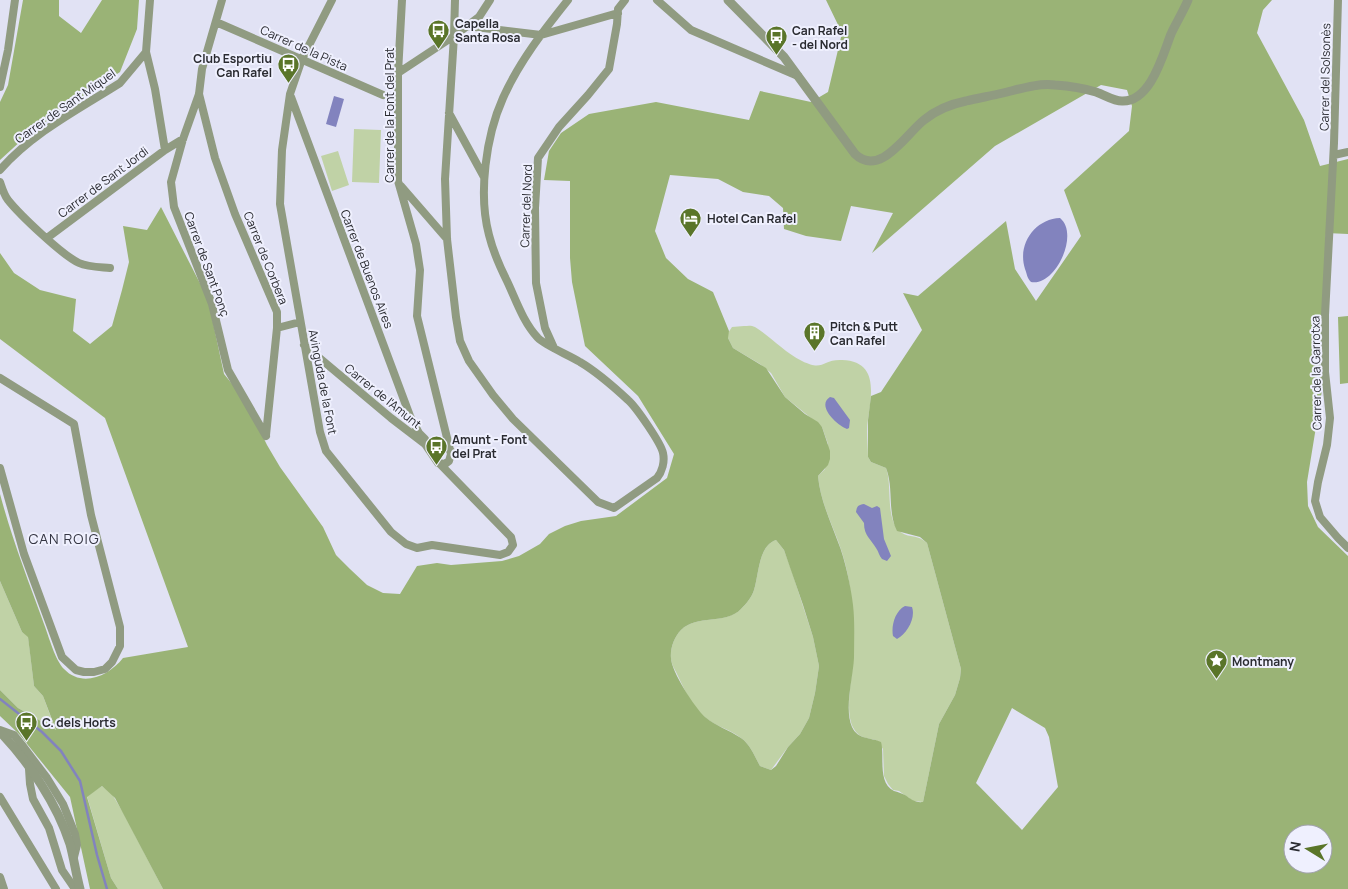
<svg xmlns="http://www.w3.org/2000/svg" width="1348" height="889" font-family="Manrope,sans-serif">
	<style>
		.green { fill: #c0d2a6 }
		.forest { fill: #9ab376; fill-rule: evenodd }
		.water { fill: #8283be }
		.lines { fill: none; stroke-linecap: round; stroke-linejoin: round }
		.stream { stroke: #8283be; stroke-width: 2.5 }
		.minor { stroke: #909b81; stroke-width: 8 }
		.tertiary { stroke: #909b81; stroke-width: 9 }
		.labels { text-anchor: middle; dominant-baseline: central; stroke-width: 4; stroke-linejoin: round; paint-order: stroke }
		.poi-label { font-size: 12px; font-weight: bold; fill: #2a2b31; stroke: #eff0fe; text-anchor: start }
		.street-label { font-size: 12px; fill: #2a2b31; stroke: #eff0fe }
		.neighbourhood-label { font-size: 14px; letter-spacing: 1px; fill: #353643; stroke: #eff0fe }
	</style>
	<rect width="100%" height="100%" fill="#e1e2f4"/>
	<path class="green" d="M354,129l27,1 -2,53 -27,-1z
		M338,151l11,34 -17,6 -11,-35z
		M744,326c3,0 7,-1 11,1 16,10 29,25 47,34 22,11 20,-2 40,-1 36,1 30,33 26,59 -2,12 0,26 0,38l3,5 15,6c7,18 -2,53 16,65 8,5 15,1 25,10l34,126 -1,9 -5,17 -16,29 -16,78 -10,-1 -14,-10 -6,-1 -5,-6 -4,-8 -1,-27 -7,-9c-9,-2 -17,-2 -22,-11 -10,-15 -2,-50 -1,-68 1,-10 0,-20 0,-30 0,-30 -4,-62 -15,-90 -8,-21 -18,-42 -20,-65l7,-7 3,-25 -6,-17 -37,-30 -14,-24 -11,-9 -27,-16 -5,-10v-5l4,-6z
		M776,540l8,10 7,19 22,68 6,29 -4,27 -6,25 -9,16 -12,13 -17,23 -11,-4c-5,-9 -10,-22 -19,-28 -10,-8 -23,-11 -34,-19 -16,-12 -22,-29 -31,-47 -2,-4 -5,-9 -5,-14 -1,-9 3,-21 10,-28 16,-16 44,-5 60,-21 5,-5 11,-12 13,-19 5,-15 4,-44 22,-50z
		M0,581l22,51 6,4 6,50 9,10 13,35 -38,-23 -18,-18z
		M102,786l10,8 12,20 39,75h-45l-7,-11 -24,-82z"/>
	<path class="forest" d="M23,0h36v16l22,17 21,-33h37l-2,29 -17,43 -64,42 -33,25 -23,21v-58l8,-17z
		M826,0h446l-9,10 -6,23 47,87 16,46 28,-7v75l-22,-1 -6,129 3,22 -16,98 1,24 10,21 30,29v333h-1185l-48,-91 -13,-12 -15,11 24,81 7,11h-28l-20,-92 -51,-63 -19,-18v-26l18,18 38,22 -13,-34 -9,-10 -6,-49 -6,-5 -22,-51v-87c12,45 28,86 44,130 5,13 11,36 20,45 18,19 45,7 59,-11l65,-11 -83,-229 -105,-79v-86l14,20 26,17 36,9 -3,32 17,13 22,-18 10,-36 7,-28 -6,-36 24,4 14,-23 47,92 16,75 21,26 22,45 13,22 43,60 13,28 14,14 17,16 16,8 17,1 17,-28 20,-3 14,2 51,-4 17,-5 21,-12 9,-10 16,-8 16,-5 35,-5 51,-38 7,-24 -36,-58 -53,-50 -13,-64 -2,-24v-77l-26,-1 5,-29 12,-18 28,-19 67,-12 93,18 11,-29 51,11 17,-10 14,-59zM1101,85l26,5 5,16 -3,25 -65,59 17,46 -45,65 -21,-32 -9,-48 -88,75 -15,-3 19,37 -41,62 -10,4 -3,24v37l3,5 15,6c8,20 1,43 11,63l23,6 7,6 34,126 -1,9 -5,17 -16,29 -16,78c-8,1 -12,-3 -18,-7 -4,-2 -7,-3 -11,-4 -17,-8 -9,-35 -13,-49 -10,-5 -23,-2 -29,-15 -8,-18 1,-49 2,-69 0,-17 1,-36 -1,-53 -2,-18 -8,-46 -15,-63 -8,-22 -18,-43 -20,-66l10,-11 2,-6v-8l-8,-24 -4,-5 -13,-8 -20,-17 -19,-29 -33,-20 -5,-10 1,-7 -16,-39 -25,-13 -22,-21 -11,-27 15,-56 48,4 25,13 26,4 14,12 1,21 22,7 35,5 10,-35 42,7 -21,40 123,-107zM776,540l8,10 19,55 10,32 6,29 -4,27 -6,25 -9,16 -12,13 -12,19 -5,4 -11,-4c-5,-9 -10,-22 -19,-28 -12,-8 -25,-12 -36,-21 -10,-9 -34,-46 -34,-59 -1,-9 3,-21 10,-28 16,-16 45,-5 60,-21 5,-5 11,-12 13,-19 5,-15 4,-44 22,-50zM1012,708l33,20 4,9 9,50 -36,43 -46,-47zM1293,834h30v30h-30z
		M1348,316v67l-8,1 -2,-67z"/>
	<path class="water" d="M334,96l10,3 -8,28 -10,-3z
		M1060,218c20,16 -5,69 -29,64 -4,-4 -4,-8 -6,-13 -8,-25 10,-50 35,-51z
		M830,397l4,1 16,22 -1,8 -2,1c-10,-4 -31,-23 -17,-32z
		M864,504l8,4 5,-2 3,2 4,31 7,17 -4,5 -5,-2c-3,-3 -3,-7 -6,-11 -5,-9 -12,-12 -12,-25l-8,-11c1,-6 2,-7 8,-8z
		M905,606l7,1c4,11 -5,27 -15,32l-4,-3c-2,-10 2,-25 12,-30z"/>
	<g class="lines">
		<path class="stream" d="M0,699l42,33 19,19 19,30 17,74 10,34"/>
		<path class="minor" d="M222,0l-20,69 -3,25 -16,45 -12,43 3,25 38,97 16,66 38,66
			M332,0l-30,59 -12,35 -8,56 -2,54 40,228 6,19 65,81 15,12 11,4 15,-3 68,10 8,-3 5,-7 -2,-8 -71,-73
			M455,0l-1,36 -9,143 2,60 9,78 4,24 9,20 24,34 20,24 85,83 16,6 43,-30c5,-6 8,-16 6,-25 -2,-10 -27,-46 -35,-53 -14,-13 -31,-28 -48,-38 -11,-7 -34,-16 -42,-24 -15,-16 -22,-38 -31,-57 -7,-14 -14,-30 -18,-46 -11,-41 -3,-99 14,-137 16,-36 41,-68 65,-98
			M657,0l34,30 107,46
			M1338,0l-4,143 -9,172v57l5,46 -3,27 -9,37 -3,19 5,16 18,21 10,10
			M216,22l167,73
			M467,26l74,9 77,-22
			M398,73l56,-37 25,-19 11,-17
			M0,87l8,-37 7,-50
			M199,94l16,64 20,56 42,98v16l-11,107
			M291,97l119,319 9,17 6,6
			M449,113l35,64
			M165,150l18,-11
			M1334,155l14,-3
			M0,170c32,-37 79,-61 120,-87l26,-31 4,-52
			M0,182c2,6 4,13 8,18 12,15 54,55 71,63 9,4 20,4 31,5
			M401,186l46,53
			M47,238l118,-88 -10,-61 -9,-37
			M277,328l23,-6
			M304,345l87,73 34,26 13,19 7,1 4,-3 2,-7 -34,-138 3,-46 -4,-26 -18,-63v-108l4,-73
			M554,348l-9,-20 -9,-45 -1,-75 3,-50 21,-31 29,-32 21,-26 8,-45 1,-15 7,-9
			M0,378l74,46 17,91 29,112v19l-8,16 -7,7 -11,3h-10l-8,-2 -14,-13 -38,-103 -24,-86
			M435,457c0,-10 9,-12 16,-6
			M0,730l14,5 8,10 25,33 16,26 12,30 2,11 -3,12
			M29,769l1,15 3,15 16,29 13,42 13,19
			M0,797l56,92
			M0,877l4,12"/>
		<path class="tertiary" d="M728,0l56,57 71,97c25,24 51,-20 69,-34 12,-10 27,-16 42,-19 12,-3 25,-5 37,-8 17,-4 34,-10 52,-8 14,1 28,3 41,7 9,3 17,9 26,9 29,1 41,-47 49,-67 5,-11 12,-22 17,-34
			M0,732c29,30 57,72 70,112 4,15 6,30 10,45"/>
	</g>
	<defs>
		<symbol id="bus-pin" viewBox="-11 -11 22 30"><path d="M0 17L-7.5 6A9.5 9.5 0 1 1 7.5 6Z" fill="#5a7529" stroke="#eff0fe"/><path d="M-5-6H5V4H4V6H2V4H-2V6H-4V4H-5ZM-3.5-4V0h7V-4ZM-3.5 1.2v1.5H-2V1.2ZM2 1.2v1.5H3.5V1.2Z" fill="#fff"/></symbol>
		<symbol id="hotel-pin" viewBox="-11 -11 22 30"><path d="M0 17L-7.5 6A9.5 9.5 0 1 1 7.5 6Z" fill="#5a7529" stroke="#eff0fe"/><path d="M-6-4.5h1.5V1H6V5H4.5V3h-9V5H-6ZM-4 0a1.8 1.8 0 1 1 3.6 0ZM.5 0V-2.5h3Q6-2.5 6 0Z" fill="#fff"/></symbol>
		<symbol id="building-pin" viewBox="-11 -11 22 30"><path d="M0 17L-7.5 6A9.5 9.5 0 1 1 7.5 6Z" fill="#5a7529" stroke="#eff0fe"/><path d="M-4-6H4V6H1V3H-1V6H-4ZM-2.5-4.3h1.7v1.8h-1.7ZM.8-4.3h1.7v1.8H.8ZM-2.5-1h1.7V.8h-1.7ZM.8-1h1.7V.8H.8Z" fill="#fff"/></symbol>
		<symbol id="sight-pin" viewBox="-11 -11 22 30"><path d="M0 17L-7.5 6A9.5 9.5 0 1 1 7.5 6Z" fill="#5a7529" stroke="#eff0fe"/><path d="M0-6L1.8-2.2L6-1.7L2.9 1.2L3.7 5.4L0 3.3L-3.7 5.4L-2.9 1.2L-6-1.7L-1.8-2.2Z" fill="#fff"/></symbol>
	</defs>
	<g fill-rule="evenodd">
		<use href="#bus-pin" x="426" y="18" width="25" height="34"/>
		<use href="#bus-pin" x="764" y="24" width="25" height="34"/>
		<use href="#bus-pin" x="276" y="52" width="25" height="34"/>
		<use href="#hotel-pin" x="678" y="206" width="25" height="34"/>
		<use href="#building-pin" x="802" y="320" width="25" height="34"/>
		<use href="#bus-pin" x="424" y="434" width="25" height="34"/>
		<use href="#sight-pin" x="1204" y="648" width="25" height="34"/>
		<use href="#bus-pin" x="14" y="710" width="25" height="34"/>
	</g>
	<g class="labels">
		<g class="poi-label">
			<text x="455" y="23">Capella<tspan x="455" dy="14">Santa Rosa</tspan></text>
			<text x="792" y="30">Can Rafel<tspan x="792" dy="14">- del Nord</tspan></text>
			<text x="272" y="58" text-anchor="end">Club Esportiu<tspan x="272" dy="14">Can Rafel</tspan></text>
			<text x="707" y="218">Hotel Can Rafel</text>
			<text x="830" y="326">Pitch &amp; Putt<tspan x="830" dy="14">Can Rafel</tspan></text>
			<text x="452" y="439">Amunt - Font<tspan x="452" dy="14">del Prat</tspan></text>
			<text x="1232" y="661">Montmany</text>
			<text x="42" y="722">C. dels Horts</text>
		</g>
		<g class="street-label">
			<text transform="translate(304 48) rotate(24)">Carrer de la Pista</text>
			<text transform="translate(1325 77) rotate(-89)">Carrer del Solsonès</text>
			<text transform="translate(65 106) rotate(-35)">Carrer de Sant Miquel</text>
			<text transform="translate(389 115) rotate(-90)">Carrer de la Font del Prat</text>
			<text transform="translate(103 182) rotate(-37)">Carrer de Sant Jordi</text>
			<text transform="translate(526 206) rotate(-88)">Carrer del Nord</text>
			<text transform="translate(266 258) rotate(68)">Carrer de Corbera</text>
			<text transform="translate(207 264) rotate(70)">Carrer de Sant Ponç</text>
			<text transform="translate(367 269) rotate(69)">Carrer de Buenos Aires</text>
			<text transform="translate(1316 373) rotate(-91)">Carrer de la Garrotxa</text>
			<text transform="translate(323 382) rotate(79)">Avinguda de la Font</text>
			<text transform="translate(383 396) rotate(39)">Carrer de l'Amunt</text>
		</g>
		<g class="neighbourhood-label">
			<text x="64" y="538">CAN ROIG</text>
		</g>
	</g>
	<g transform="translate(1308 849) rotate(280)"><circle r="24" fill="#eff0fe" stroke="#a0a1ac"/>
	<path d="M0-4L9 19L0 12L-9 19Z" fill="#5a7529"/>
	<text y="-8" font-size="14" font-weight="bold" text-anchor="middle" fill="#2a2b31">N</text>
	</g>
</svg>
